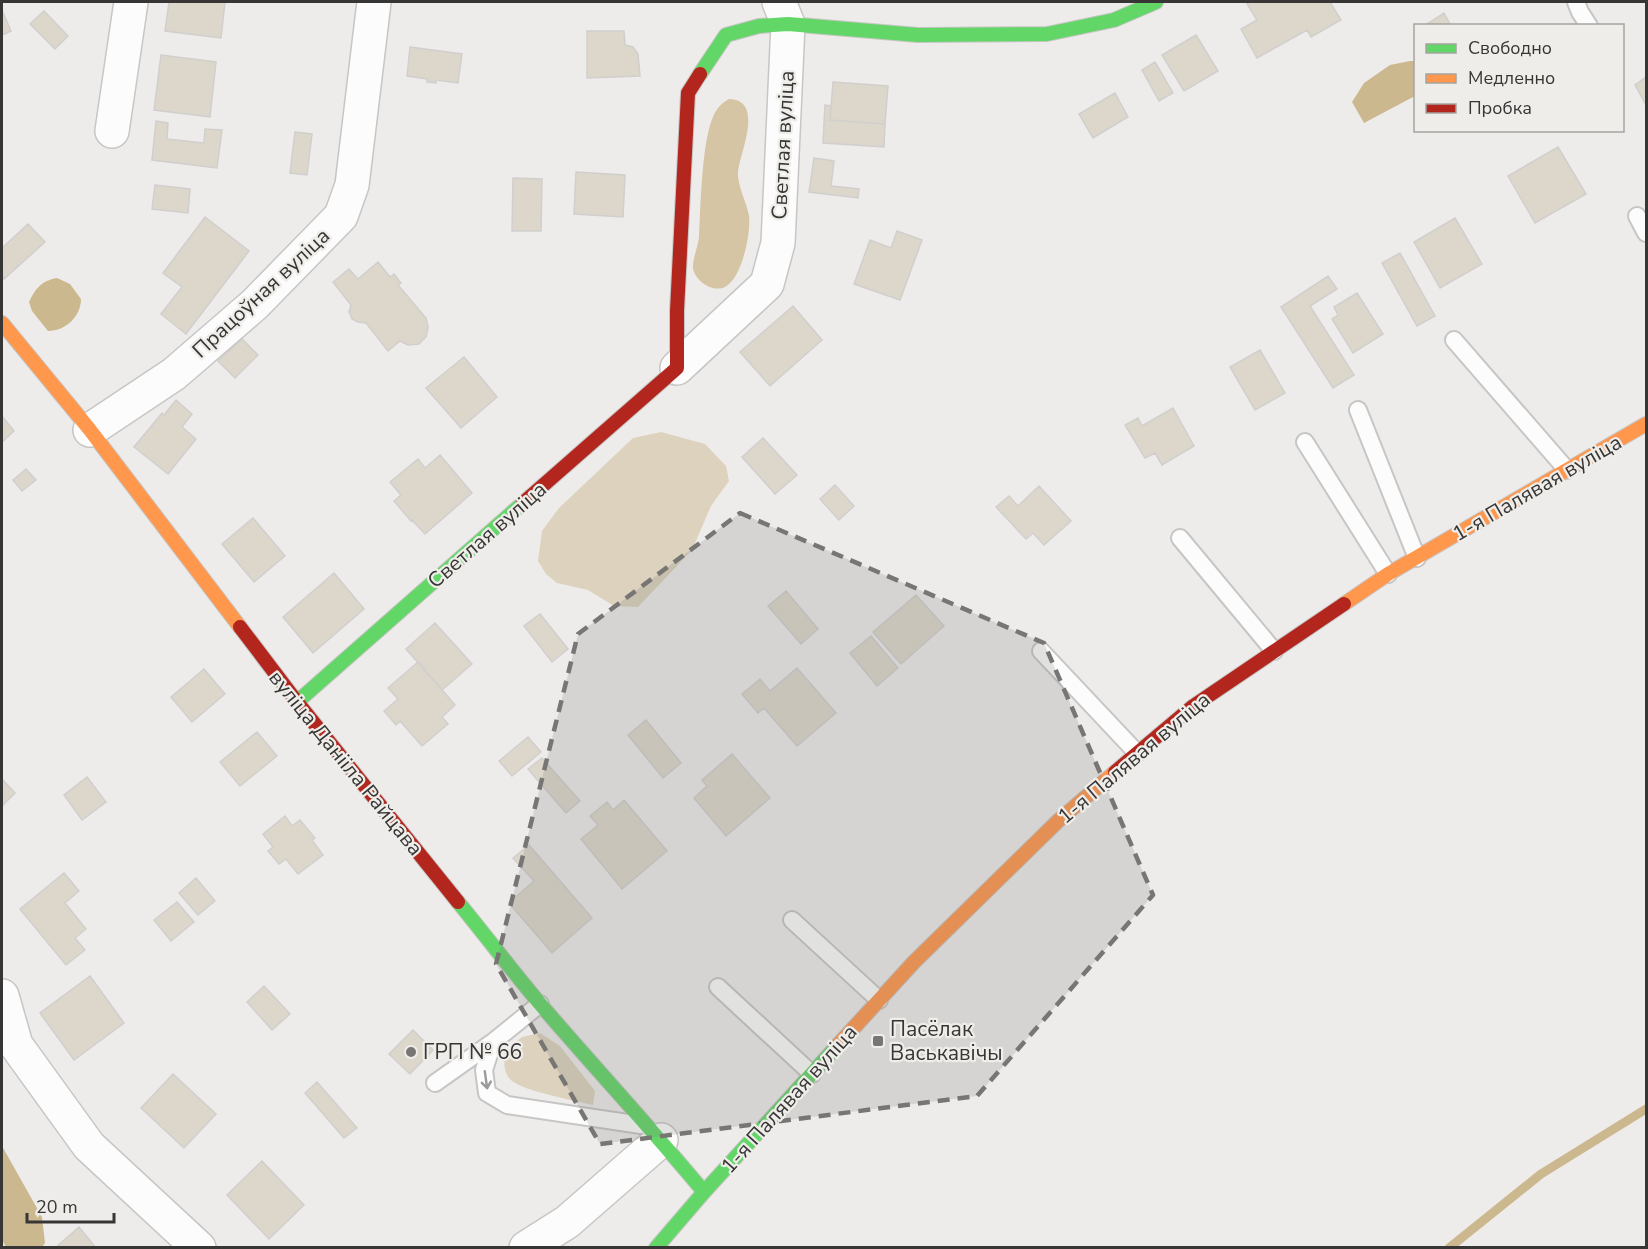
<svg xmlns="http://www.w3.org/2000/svg" width="1648" height="1249" font-family="'Nunito Sans',sans-serif">
	<style>
		.green { fill: #dcd2bd }
		.forest { fill: #d5c5a4 }
		.water { fill: #ccb88f }
		.lines { fill: none; stroke-linecap: round; stroke-linejoin: round }
		.stream { stroke: #ccb88f; stroke-width: 9 }
		.building { fill: #ddd7cb; stroke: #d0cfce; stroke-width: 1.5 }
		.lane-casing { stroke: #c7c6c5; stroke-width: 20 }
		.street-casing { stroke: #c7c6c5; stroke-width: 36 }
		.fast-casing { stroke: #c7c6c5; stroke-width: 16 }
		.slow-casing { stroke: #c7c6c5; stroke-width: 16 }
		.jam-casing { stroke: #c7c6c5; stroke-width: 16 }
		.lane { stroke: #fcfcfc; stroke-width: 16 }
		.street { stroke: #fcfcfc; stroke-width: 33 }
		.fast { stroke: #63d668; stroke-width: 14 }
		.slow { stroke: #ff974d; stroke-width: 14 }
		.jam { stroke: #b3261e; stroke-width: 14 }
		.oneway { stroke: #9a9998 }
		.marked { fill: #777674; fill-opacity: 0.2; stroke: #777674; stroke-width: 4.5; stroke-dasharray: 12 8; stroke-linejoin: round }
		.poi-dot { fill: #777674; stroke: #efede9; stroke-width: 2 }
		.labels { text-anchor: middle; dominant-baseline: central; stroke-width: 4.5; stroke-linejoin: round; paint-order: stroke }
		.street-label { font-size: 21px; fill: #373635; stroke: #efede9 }
		.poi-label { font-size: 21px; fill: #373635; stroke: #efede9; text-anchor: start }
	</style>
	<rect width="100%" height="100%" fill="#eeecea"/>
	<path class="green" d="M661,432l44,12 21,22 3,15 -18,25 -19,44 -54,57 -24,-1 -26,-16 -31,-7 -11,-9 -8,-13 4,-30 17,-23 74,-70z
		M540,1033l20,13 35,45 -2,14c-17,-4 -69,-14 -81,-24 -9,-7 -8,-19 -7,-30l17,-14z"/>
	<path class="forest" d="M729,99c36,1 11,53 9,73 -1,13 9,31 11,44 2,18 -7,62 -24,71 -13,6 -29,-6 -32,-18 -1,-8 5,-23 6,-32 2,-29 2,-108 19,-129 3,-4 7,-7 11,-9z"/>
	<path class="water" d="M1410,61h5v35l-51,27 -12,-21 12,-19 26,-18z
		M57,278l13,6 11,15c0,17 -15,32 -33,32l-16,-20 -3,-9c7,-14 12,-21 28,-24z
		M2,1146l40,71 3,26 -3,4h-36l-4,-7z"/>
	<g class="lines">
		<path class="stream" d="M1449,1248l92,-74 105,-65"/>
	</g>
	<path class="building" d="M169,2h56l-4,36 -56,-7z
		M1246,2h84l11,18 -30,17 -4,-7 -50,28 -16,-29 16,-9z
		M2,10l9,21 -9,4z
		M44,11l24,25 -13,13 -25,-25z
		M1444,13l7,13h-27z
		M587,31h37l1,14 8,2 5,7 2,22 -53,2z
		M1196,35l22,36 -34,20 -22,-36z
		M410,47l52,7 -4,29 -22,-3v3l-9,-1v-3l-20,-3z
		M161,55l55,7 -6,55 -56,-7z
		M1155,62l18,31 -14,8 -17,-31z
		M1646,77v28l-11,-20z
		M833,82l55,4 -3,38 -55,-4z
		M1115,93l13,24 -35,21 -14,-24z
		M825,105l6,1 -1,14 55,4 -1,23 -61,-4z
		M156,121l12,2 -1,16 37,4 1,-14 17,1 -5,38 -65,-8z
		M295,132l17,2 -5,41 -17,-2z
		M1558,147l28,47 -51,29 -27,-47z
		M814,158l20,3 -3,25 28,3 -1,9 -49,-6z
		M576,172l49,3 -2,42 -49,-3z
		M513,178l29,1 -1,52h-29z
		M155,185l35,4 -2,24 -36,-4z
		M205,217l44,34 -63,83 -25,-20 21,-27 -19,-14z
		M1455,218l27,46 -42,24 -26,-46z
		M28,224l17,18 -41,37 -2,-3v-28z
		M897,231l25,9 -22,60 -46,-16 16,-44 21,8z
		M1400,253l35,63 -18,10 -35,-63z
		M378,262l12,15 4,-3 7,9 -3,2 28,33 2,9 -2,10 -7,7 -11,1 -8,-4 -12,10 -22,-28 -8,-1 -6,-3 -3,-7 2,-7 -18,-23 16,-13 9,10z
		M1328,276l9,13 -27,17 44,69 -21,13 -52,-81z
		M1357,293l26,41 -30,19 -21,-34 6,-4 -4,-8z
		M793,306l29,34 -52,46 -30,-34z
		M242,339l16,16 -23,23 -17,-17z
		M1260,350l25,43 -30,17 -25,-43z
		M464,357l33,40 -36,31 -35,-40z
		M176,400l16,14 -10,13 14,12 -28,35 -34,-27 28,-34 2,2z
		M1173,408l21,38 -32,19 -7,-12 -10,5 -20,-33 13,-7 4,8z
		M2,416l12,15 -12,11z
		M763,438l34,37 -22,19 -33,-37z
		M440,455l32,38 -47,41 -13,-14 -1,1 -17,-20 7,-6 -11,-13 28,-23 7,9z
		M26,469l10,11 -14,11 -9,-11z
		M835,485l19,21 -15,14 -19,-21z
		M1039,486l32,35 -27,24 -11,-12 -7,6 -30,-32 13,-11 9,10z
		M253,518l32,38 -31,26 -32,-38z
		M334,573l30,36 -51,44 -30,-36z
		M786,591l32,38 -17,15 -33,-38z
		M916,595l28,31 -43,38 -28,-32z
		M540,614l28,35 -16,13 -28,-36z
		M435,623l37,41 -30,26 -36,-41z
		M871,636l27,32 -21,18 -27,-33z
		M418,662l37,43 -13,12 6,7 -26,22 -22,-25 -4,4 -12,-14 14,-12 -10,-11z
		M797,668l39,45 -39,33 -33,-38 -6,5 -16,-19 18,-15 10,12z
		M204,669l21,25 -33,28 -21,-25z
		M646,720l35,43 -18,15 -35,-43z
		M257,732l20,24 -37,30 -20,-24z
		M528,737l13,15 -29,24 -13,-15z
		M732,754l38,44 -44,38 -32,-38 13,-12 -5,-6z
		M542,758l38,43 -14,12 -38,-44z
		M87,777l19,25 -24,18 -18,-25z
		M2,779l13,14 -13,13z
		M624,800l43,51 -45,38 -41,-50 17,-14 -8,-9 17,-14 6,8z
		M285,816l7,10 8,-6 15,18 -3,2 11,15 -25,19 -12,-15 -7,5 -11,-13 5,-4 -10,-13z
		M529,845l63,73 -40,35 -43,-50 25,-22 -21,-23z
		M64,873l15,18 -14,12 21,26 -11,9 10,12 -19,15 -46,-56z
		M196,878l19,23 -17,14 -19,-22z
		M177,902l17,20 -23,19 -17,-21z
		M90,976l34,47 -50,37 -34,-47z
		M264,986l26,28 -18,16 -25,-28z
		M413,1030l20,20 -23,24 -21,-20z
		M173,1074l43,40 -32,34 -43,-40z
		M317,1082l40,46 -13,10 -39,-45z
		M262,1161l42,44 -35,34 -42,-44z
		M79,1227l17,21h-40v-1z"/>
	<g class="lines">
		<defs>
			<path id="lane" d="M1576,2l4,10 9,14
				M1637,216l9,17
				M1454,340l113,130
				M1358,410l59,148
				M1305,442l83,132
				M1180,538l94,113
				M1041,651l96,102
				M792,920l87,80
				M718,987l94,87
				M540,1004l-47,38 -9,28 3,23 20,12 134,20
				M435,1083l58,-41"/>
			<path id="street" d="M112,131l19,-129
				M677,368l90,-84 11,-41 10,-219 -9,-22
				M90,430l84,-56 81,-70 86,-88 11,-31 22,-183
				M2,996l14,49 73,101 110,102
				M526,1248l41,-26 94,-82"/>
			<path id="fast" d="M700,74l26,-39 33,-9 29,-2 130,11 129,-1 67,-14 42,-18
				M297,702l226,-199
				M458,902c28,34 55,70 83,103 54,63 110,123 163,187
				M656,1248l48,-56 134,-147"/>
			<path id="slow" d="M2,323l88,107 150,197
				M1344,604l44,-30 258,-150
				M838,1045l76,-83 144,-141 57,-49"/>
			<path id="jam" d="M523,503l154,-135v-57l11,-218 12,-19
				M240,627l57,75 161,200
				M1115,772l77,-65 152,-103"/>
		</defs>
		<use href="#lane" class="lane-casing"/>
		<use href="#street" class="street-casing"/>
		<use href="#fast" class="fast-casing"/>
		<use href="#slow" class="slow-casing"/>
		<use href="#jam" class="jam-casing"/>
		<use href="#lane" class="lane"/>
		<use href="#street" class="street"/>
		<use href="#fast" class="fast"/>
		<use href="#slow" class="slow"/>
		<use href="#jam" class="jam"/>
	</g>
	<defs><path id="oneway-shaft" d="M-6 0H5M1.5-3L5.5 0L1.5 3" fill="none" stroke-width="1.6" stroke-linecap="round" stroke-linejoin="round" transform="scale(1.5)"/></defs>
	<use class="oneway" href="#oneway-shaft" transform="translate(486 1080) rotate(82)"/>
	<path class="marked" d="M740,513l304,130 109,252 -176,201 -377,48 -104,-180 82,-330z"/>
	<g class="poi-dot">
		<rect x="872" y="1035" width="12" height="12" rx="3"/>
		<circle cx="411" cy="1052" r="6"/>
	</g>
	<g class="labels">
		<g class="street-label">
			<text transform="translate(783 145) rotate(-87)">Светлая вуліца</text>
			<text transform="translate(261 293) rotate(-43)">Працоўная вуліца</text>
			<text transform="translate(1537 488) rotate(-30)">1-я Палявая вуліца</text>
			<text transform="translate(487 535) rotate(-41)">Светлая вуліца</text>
			<text transform="translate(1134 758) rotate(-40)">1-я Палявая вуліца</text>
			<text transform="translate(346 763) rotate(51)">вуліца Данііла Райцава</text>
			<text transform="translate(789 1099) rotate(-48)">1-я Палявая вуліца</text>
		</g>
		<g class="poi-label">
			<text x="890" y="1029">Пасёлак<tspan x="890" dy="24">Васькавічы</tspan></text>
			<text x="423" y="1052">ГРП № 66</text>
		</g>
	</g>
	<rect width="1648" height="1249" fill="none" stroke="#373635" stroke-width="6"/>
	<rect x="1414" y="24" width="210" height="108" fill="#efede9" stroke="#a5a4a1" stroke-width="1.5"/>
	<rect x="1426" y="44" width="30" height="9" fill="#63d668" stroke="#a5a4a1" stroke-width="1.5"/>
	<text x="1468" y="54" font-size="18" fill="#373635">Свободно</text>
	<rect x="1426" y="74" width="30" height="9" fill="#ff974d" stroke="#a5a4a1" stroke-width="1.5"/>
	<text x="1468" y="84" font-size="18" fill="#373635">Медленно</text>
	<rect x="1426" y="104" width="30" height="9" fill="#b3261e" stroke="#a5a4a1" stroke-width="1.5"/>
	<text x="1468" y="114" font-size="18" fill="#373635">Пробка</text>
	<path d="M27 1213v9h87v-9" fill="none" stroke="#373635" stroke-width="3"/>
	<text x="36" y="1213" font-size="18" fill="#373635" stroke="#efede9" stroke-width="4.5" paint-order="stroke">20 m</text>
</svg>
